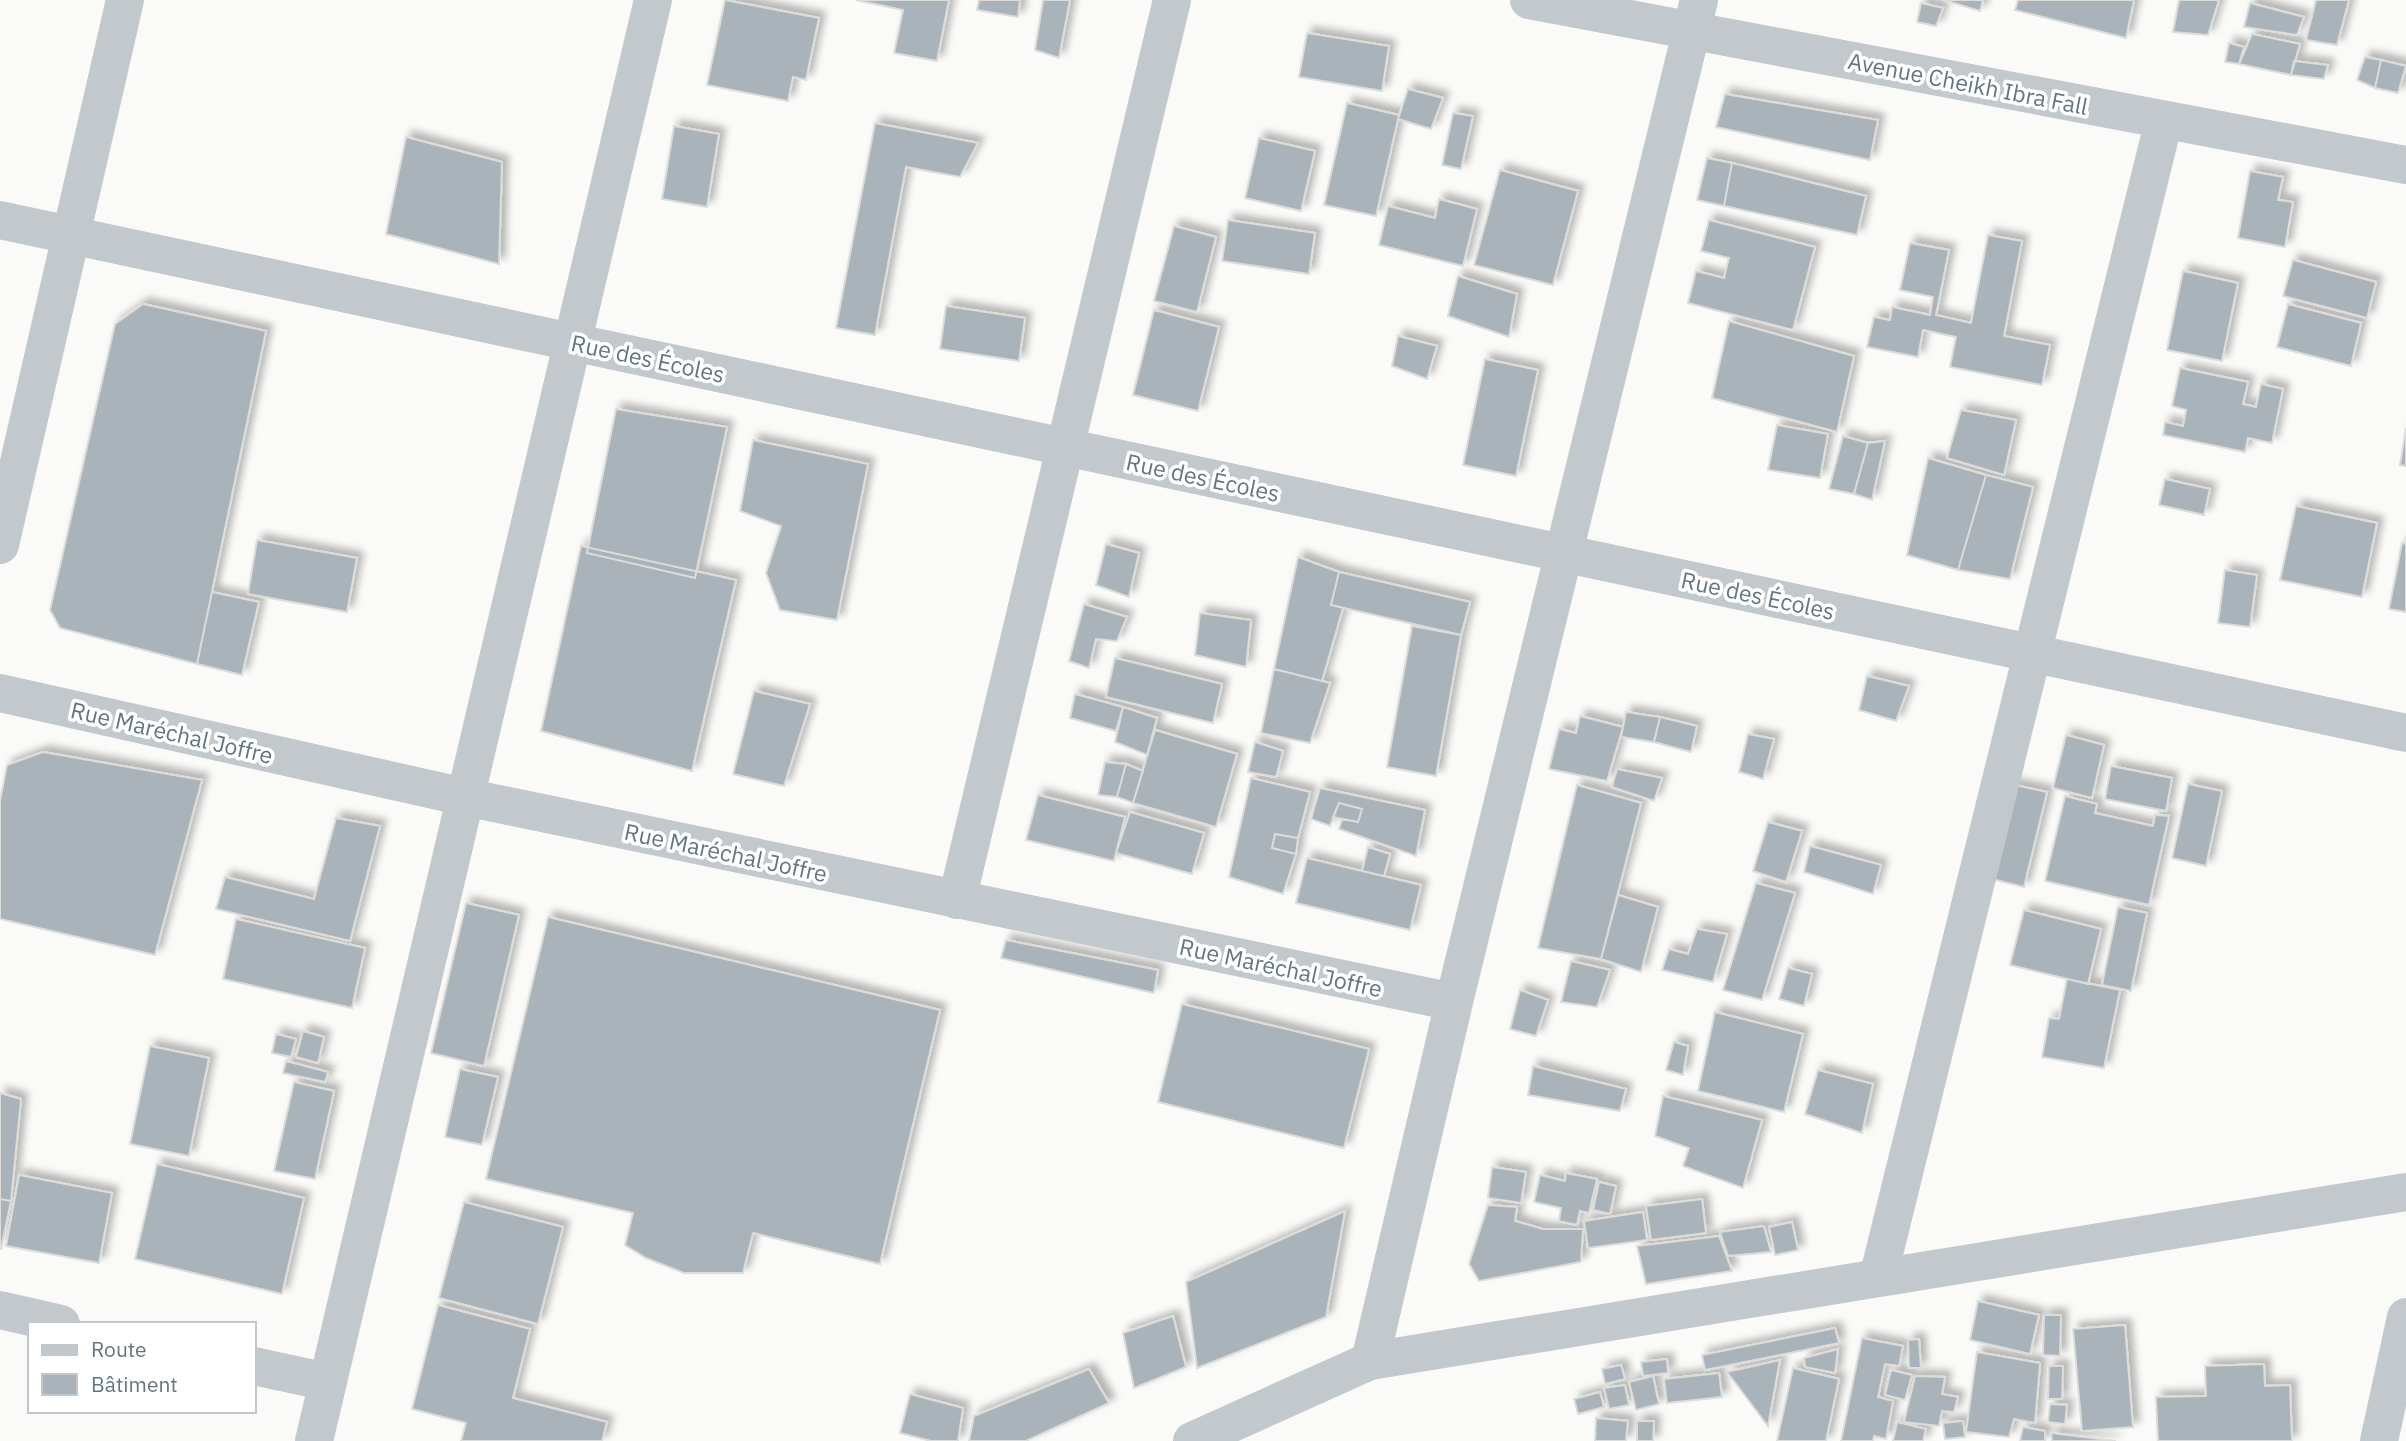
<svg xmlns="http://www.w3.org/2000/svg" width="2406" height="1441" font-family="'IBM Plex Sans',sans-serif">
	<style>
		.building { fill: #aab3b9; stroke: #dcdcda; stroke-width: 2; filter: url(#shadow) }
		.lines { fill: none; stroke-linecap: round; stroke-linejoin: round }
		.minor { stroke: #c3c8cc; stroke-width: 38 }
		.tertiary { stroke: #c3c8cc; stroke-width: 38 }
		.labels { text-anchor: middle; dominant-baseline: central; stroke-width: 7; stroke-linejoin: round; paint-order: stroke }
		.street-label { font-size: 23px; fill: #657683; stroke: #fff }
	</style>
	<defs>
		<filter id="shadow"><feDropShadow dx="6" dy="-6" stdDeviation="3.5" flood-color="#0004"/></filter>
	</defs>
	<rect width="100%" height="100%" fill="#fafaf8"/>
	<path class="building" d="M725,0l94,18 -13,62 -13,-3 -5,24 -81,-16z
		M856,0h93l-12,61 -43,-8 9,-43z
		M979,0h41l-2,17 -41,-7z
		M1043,0h27l-11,58 -24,-8z
		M1944,0h39l-3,11z
		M2018,0h116l-8,38 -111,-28z
		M2179,0h40l-11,35 -35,-3z
		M2316,0h33l-12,45 -31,-5z
		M1921,3l22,5 -7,18 -19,-4z
		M2250,3l54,14 -7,18 -53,-8z
		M1307,33l82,13 -7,45 -83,-14z
		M2252,34l48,10 -9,31 -52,-11z
		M2229,43l15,4 -5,17 -14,-2z
		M2365,57l16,3 -6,28 -18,-8z
		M2381,60l25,6 -8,27 -23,-5z
		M2294,61l34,4 -4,14 -33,-4z
		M1408,89l35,9 -12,31 -33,-10z
		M1725,94l153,26 -8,40 -154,-33z
		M1347,103l52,12 -23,101 -52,-11z
		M1453,113l20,3 -12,53 -19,-4z
		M875,123l103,20 -18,34 -54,-10 -31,168 -39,-7z
		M674,126l45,8 -12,73 -45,-8z
		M406,137l96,25 -3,102 -113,-30z
		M1259,138l56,13 -14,60 -56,-13z
		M1707,158l25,5 -8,43 -27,-6z
		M1732,163l134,33 -9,39 -133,-29z
		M1500,170l78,21 -25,94 -79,-20z
		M2250,171l33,6 -5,23 15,2 -8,45 -47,-9z
		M1439,199l38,10 -14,57 -84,-21 9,-39 47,12z
		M1228,220l87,13 -6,41 -87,-13z
		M1709,220l106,27 -22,83 -105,-27 8,-32 28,7 5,-20 -28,-7z
		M1174,226l42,11 -19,75 -43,-11z
		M1988,235l34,6 -18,95 46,9 -8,40 -92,-18 6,-30 -33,-7 -5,27 -51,-10 7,-30 16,3 2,-13 38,8 3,-18 -33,-7 10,-47 39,7 -13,65 35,8z
		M2293,260l83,22 -9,36 -84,-22z
		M2183,271l55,12 -16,78 -55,-11z
		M1458,276l59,18 -8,43 -61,-21z
		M143,304l123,27 -69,333 -137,-36 -10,-18 65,-286z
		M2288,304l73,19 -10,43 -74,-19z
		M946,306l79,12 -6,43 -79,-12z
		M1154,310l65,17 -21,84 -65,-16z
		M1729,321l125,35 -17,76 -125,-34z
		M1398,336l39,10 -10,33 -35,-13z
		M1485,359l53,11 -22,106 -53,-11z
		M2180,368l68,14 -5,22 13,3 5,-23 22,5 -11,54 -24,-5 -3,14 -82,-17 2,-13 18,4 3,-16 -14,-4z
		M616,409l111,18 -32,151 -108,-25z
		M1961,410l55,10 -12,55 -57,-17z
		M1777,425l51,9 -8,44 -52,-8z
		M2406,428v38l-6,-1z
		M1843,436l25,7 -14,51 -25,-5z
		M753,440l115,24 -31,156 -57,-10 -14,-37 15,-47 -41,-15z
		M1885,441l-13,59 -18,-6 14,-51z
		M1928,458l58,17 -28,95 -51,-15z
		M1986,475l47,12 -23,92 -52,-9z
		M2165,479l45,10 -6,26 -45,-10z
		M2296,506l81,17 -15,74 -82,-17z
		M257,540l100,18 -10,54 -99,-18z
		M2402,543l4,1v68l-17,-3z
		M1106,544l33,9 -10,44 -33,-12z
		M581,546l155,34 -44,191 -151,-40z
		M1298,557l41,15 -8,33 12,3 -21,73 -48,-12z
		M2225,570l32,5 -7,52 -32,-4z
		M1339,572l131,30 -9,33 -130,-30z
		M212,592l47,10 -17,73 -45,-11z
		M1084,604l43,13 -10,24 -21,-2 -7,29 -20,-7z
		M1200,613l51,7 -5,47 -51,-12z
		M1412,626l49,9 -25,141 -49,-9z
		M1115,658l107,26 -9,39 -107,-26z
		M1274,669l56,14 -20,60 -49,-10z
		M1867,676l42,10 -13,35 -37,-11z
		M754,691l56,13 -26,82 -51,-12z
		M1075,694l48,13 -7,24 -46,-13z
		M1123,707l34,11 -10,37 -32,-13z
		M1626,712l34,5 -6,25 -33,-5z
		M1580,716l43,11 -16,54 -58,-12 10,-40 17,4z
		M1660,717l37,9 -6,26 -37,-10z
		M1155,730l82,24 -21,73 -83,-24z
		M1748,734l26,5 -11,40 -24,-7z
		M2066,735l38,10 -12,53 -39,-10z
		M1255,742l28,9 -7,26 -28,-5z
		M43,752l159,28 -47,175 -155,-36v-118l7,-36z
		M1105,762l21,2 -9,33 -19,-2z
		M1126,764l17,7 -10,32 -16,-6z
		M2111,766l61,12 -6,33 -61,-12z
		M1617,769l45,9 -8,23 -42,-14z
		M1251,778l59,14 -12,46 -23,-4 -3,14 24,6 -13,40 -54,-17z
		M2011,784l36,8 -23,95 -36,-9z
		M2188,784l34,7 -16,75 -34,-8z
		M1577,785l64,18 -40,156 -63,-11z
		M1320,788l105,22 -9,46 -77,-27 3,-10 16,3 4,-13 -23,-6 -9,23 -19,-7z
		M1038,795l87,22 -11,44 -88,-21z
		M2065,796l32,8 -2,9 58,13 2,-11 14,1 -20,89 -104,-24z
		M1339,803l23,6 -4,13 -25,-5z
		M1130,812l74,21 -12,41 -76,-21z
		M336,818l44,8 -30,115 -134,-32 9,-32 89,22z
		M1768,822l34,9 -16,51 -33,-11z
		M1275,834l23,4 -2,16 -24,-6z
		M1810,846l71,19 -8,29 -69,-22z
		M1368,847l22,7 -6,22 -22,-5z
		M1307,858l114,27 -11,45 -114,-27z
		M1756,883l39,10 -33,107 -39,-10z
		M1618,895l40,12 -17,65 -40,-13z
		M466,903l53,12 -35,151 -53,-13z
		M2118,907l29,6 -16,78 -29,-6z
		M2024,910l77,19 -13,55 -78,-19z
		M548,917l392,93 -60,254 -127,-31 -10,40h-59l-38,-15 -21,-13 8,-32 -147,-34z
		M236,919l129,29 -13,60 -129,-29z
		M1697,929l30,5 -14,48 -51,-12 7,-21 19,5z
		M1006,940l152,30 -4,23 -153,-35z
		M1571,961l39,9 -13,37 -36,-5z
		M1788,968l24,6 -8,32 -25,-7z
		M2067,979l53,11 -16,78 -62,-11 7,-39 10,1z
		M1520,990l28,10 -12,36 -26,-7z
		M1182,1004l187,45 -25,99 -186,-46z
		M1715,1012l88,22 -19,78 -86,-21z
		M303,1031l21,6 -6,26 -22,-6z
		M276,1034l20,5 -5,18 -19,-4z
		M1674,1042l14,4 -5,29 -17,-5z
		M150,1046l59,12 -20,98 -59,-12z
		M286,1061l42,11 -3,10 -42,-9z
		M1533,1066l93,23 -6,22 -92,-16z
		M460,1069l38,8 -16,68 -37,-8z
		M1818,1070l55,14 -11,49 -57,-19z
		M294,1082l40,9 -19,88 -41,-8z
		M0,1093l21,6 -10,102 -11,-2z
		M1663,1096l99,24 -19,68 -60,-22 6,-18 -34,-12z
		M157,1164l147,34 -22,96 -147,-35z
		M1492,1167l34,5 -5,31 -33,-5z
		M1566,1173l31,6 -8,34 -9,-2 -3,14 -18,-4 2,-13 -27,-6 6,-27 25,6z
		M19,1175l93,18 -13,70 -93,-17z
		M1599,1182l17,4 -6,28 -17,-4z
		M0,1199l11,2 -10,48h-1z
		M1702,1199l4,34 -55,7 -5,-34z
		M464,1202l99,25 -25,97 -99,-26z
		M1488,1205l29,2 -2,14 28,8h40l-2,33 -102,19 -10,-17z
		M1345,1211l-19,106 -129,51 -11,-86z
		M1643,1212l4,28 -59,8 -4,-27z
		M1792,1222l6,28 -23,5 -6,-28z
		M1764,1226l7,26 -43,4 -8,-24z
		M1719,1236l13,35 -86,13 -9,-38z
		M1978,1301l61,14 -9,39 -60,-14z
		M438,1305l92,24 -17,69 94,24 -5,19h-141l5,-18 -54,-14z
		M2044,1315h17l-1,41 -17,-1z
		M1173,1316l13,51 -52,21 -11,-55z
		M2125,1325l8,102 -51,4 -9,-102z
		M1835,1328l4,15 -134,27 -3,-15z
		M1862,1338l41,8 -4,20 -14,-2 -7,33 15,4 -7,38 -12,-3 -1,5h-32z
		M1919,1339l2,29h-12l-1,-28z
		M1838,1349l-3,24 -30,-6 -1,-9z
		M1977,1352l63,11 -5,60 -21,-4 -5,18 -43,-5z
		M1667,1359l1,14 -25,3 -2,-14z
		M1780,1360l-12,66 -41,-54z
		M2264,1364l1,22 25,-1 2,56h-134l-2,-44 50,-1 -1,-30z
		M1621,1365l4,14 -20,5 -3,-15z
		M2049,1366h14l-1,33h-14z
		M1793,1368l46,11 -13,62h-49z
		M1089,1369l20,34 -83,38h-57l5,-25z
		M1891,1370l21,5 -7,25 -20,-5z
		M1719,1373l3,24 -55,6 -3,-24z
		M1653,1376l6,28 -23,6 -7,-28z
		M1915,1376l30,1 -3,17 16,3 -4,15 -12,-1 -3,15 -35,-4z
		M1625,1385l4,20 -20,4 -5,-21z
		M1600,1392l4,15 -26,7 -4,-15z
		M910,1394l53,14 -5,33h-27l-31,-8z
		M2050,1404l17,1 -2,19 -17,-2z
		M1596,1418l32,3 -2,20h-31z
		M1637,1421h17l-1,20h-16z
		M1963,1421l2,16 -20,2 -2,-16z
		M1897,1422l29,7 -3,12h-30z
		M2023,1427l22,4v10h-25z
		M2051,1433l65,8h-64z"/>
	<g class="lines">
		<path class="minor" d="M1529,0l877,165
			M0,220l2406,513
			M0,545l125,-545
			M0,693l465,104 989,205
			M957,900l215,-900
			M1878,1278l286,-1158
			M0,1310l61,14
			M1370,1361l84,-359 245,-1002
			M254,1366l74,16
			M314,1441l339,-1441
			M2379,1441l27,-124"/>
		<path class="tertiary" d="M1192,1441l178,-80 1036,-169"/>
	</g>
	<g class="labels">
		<g class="street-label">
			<text transform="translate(1968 83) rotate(11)">Avenue Cheikh Ibra Fall</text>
			<text transform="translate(648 358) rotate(12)">Rue des Écoles</text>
			<text transform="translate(1203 477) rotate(12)">Rue des Écoles</text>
			<text transform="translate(1758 595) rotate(12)">Rue des Écoles</text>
			<text transform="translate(172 732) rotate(13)">Rue Maréchal Joffre</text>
			<text transform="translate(726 852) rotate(12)">Rue Maréchal Joffre</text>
			<text transform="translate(1281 967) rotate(12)">Rue Maréchal Joffre</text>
		</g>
	</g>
	<rect x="28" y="1322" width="228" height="91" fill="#ffffff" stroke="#c1c8cd" stroke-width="2"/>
	<rect x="42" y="1345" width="35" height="10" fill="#c3c8cc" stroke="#c1c8cd" stroke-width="2"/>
	<text x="91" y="1357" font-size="21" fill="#657683">Route</text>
	<rect x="42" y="1374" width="35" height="21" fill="#aab3b9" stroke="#c1c8cd" stroke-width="2"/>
	<text x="91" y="1392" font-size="21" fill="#657683">Bâtiment</text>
</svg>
